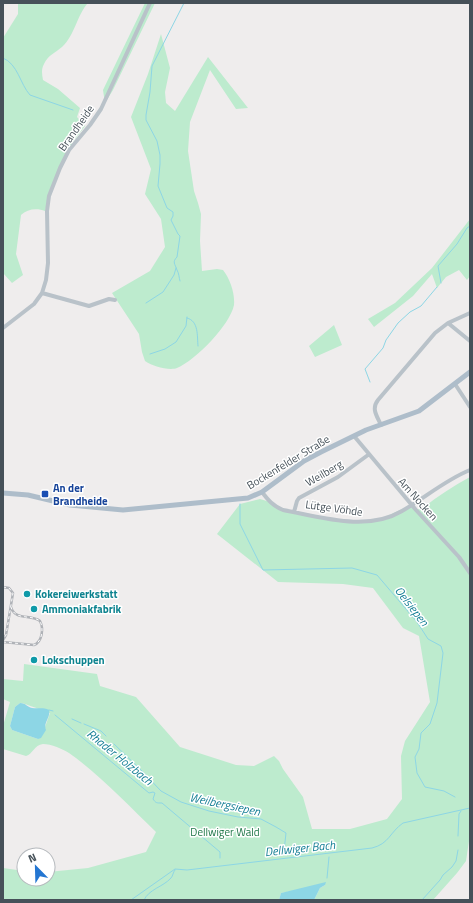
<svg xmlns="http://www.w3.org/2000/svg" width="473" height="903" font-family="'Titillium Web',sans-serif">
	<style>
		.green { fill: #bdebce; fill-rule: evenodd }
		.water { fill: #8dd6e5 }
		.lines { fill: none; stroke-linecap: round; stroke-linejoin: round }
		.stream { stroke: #8dd6e5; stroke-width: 1 }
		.minor { stroke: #b9c2c9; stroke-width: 4 }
		.major { stroke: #aebdca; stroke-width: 5 }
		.rail-casing { stroke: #afb2b7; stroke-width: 2.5 }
		.rail { stroke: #fff; stroke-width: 1; stroke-dasharray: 3; stroke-linecap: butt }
		.transit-dot { fill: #1a4fb4; stroke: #fff; stroke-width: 1.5 }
		.culture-dot { fill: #0f9aa8; stroke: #fff; stroke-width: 1.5 }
		.labels { text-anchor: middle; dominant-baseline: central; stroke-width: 3; stroke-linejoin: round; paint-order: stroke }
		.street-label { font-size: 11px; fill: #465159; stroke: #fff }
		.transit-label { font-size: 11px; font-weight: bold; fill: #164399; stroke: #fff; text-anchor: start }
		.culture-label { font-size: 11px; font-weight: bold; fill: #0d838f; stroke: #fff; text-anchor: start }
		.park-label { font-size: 11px; fill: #1c7546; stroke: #fff }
		.water-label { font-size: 12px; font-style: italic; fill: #157f96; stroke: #fff }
	</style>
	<rect width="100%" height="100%" fill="#efeded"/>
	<path class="green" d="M18,3h70c-11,12 -13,32 -26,44 -7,6 -14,8 -18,17 -3,5 -2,11 -1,16l15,9 22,19 -3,9 8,9 -12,16 -24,53 -4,16c-8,-3 -18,-2 -24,4l-5,39 7,21 -11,8 -9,-10v-235l15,-24z
		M145,3h10l-42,87 -8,13 -2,-13z
		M161,34l9,34 -5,24 1,11 9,8 33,-54 40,51 -12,1 -26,-39 -20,52 -2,29 6,40 4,12 3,11 -1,27 2,30 15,-2 6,1c7,9 12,23 11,35 -4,20 -38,55 -57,63 -8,3 -25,-2 -32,-7l-3,-9 -3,-18 -27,-41 38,-22 15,-24 -4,-28 -16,-25 6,-25 -20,-52 17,-43z
		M470,219v57l-3,4 -8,-10 -13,7 -9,11 -5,-14 -19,22 -39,31 -6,-8 27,-16 37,-35z
		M334,325l8,20 -27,12 -6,-11z
		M470,477v363l-1,1 -3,20 -9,12 -24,27h-119l6,-12 5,-3 -44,8 -2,7h-276v-32l21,3v8h24v-7l40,-4 58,-16 10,-20c-27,-26 -57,-58 -87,-79 -6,-4 -18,-9 -26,-9 -9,1 -10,10 -17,12l-23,-7v-23l7,-24 -7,-3v-20l20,2 1,-17 73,10 3,12 36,11 44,50 56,18 18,1 20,-10 5,5 4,8 20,28 9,32h38l37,-10 15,-20 -1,-43 4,-15 25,-39 -11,-66 -16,-8 -30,-40 -30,-4 -65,-2 -61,-48 23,-30 20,-5 10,3 7,6 74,14 25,-1 35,-16 5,5 6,-2 2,2 -1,-2c15,-12 30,-22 47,-31zM20,703c5,0 23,8 30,10l-5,14 -7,12 -26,-9 -2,-4 5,-19z"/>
	<path class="water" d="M20,703c6,0 7,4 12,5 6,1 11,-1 17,2 2,7 -6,13 -3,20l-5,8 -3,1 -26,-9 -2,-4 5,-19z
		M326,882l-1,3 -5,3 -6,12h-35l2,-7z"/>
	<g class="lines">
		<path class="stream" d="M3,58c15,6 17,26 27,37l43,15
			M180,281c-1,-3 -1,-8 -3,-11 -2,-6 -5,-8 0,-13l3,-21 -2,-2 -7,-14 2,-4v-4l-6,-4 -9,-22 2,-22v-9l-3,-14 -11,-21v-5l4,-23 2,-26 32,-63
			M441,283l-3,-17 19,-22 10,-16 3,-2
			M146,303l17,-11 11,-17 2,-7
			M187,318c12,3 10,18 11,28
			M150,354l15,-5 11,-7 10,-16 1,-9
			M370,382l-5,-13 18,-21 3,-8 12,-17 12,-11 11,-6 16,-19
			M240,504v20l23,46 89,-2 25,7 40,47 11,17 13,7 2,7 -6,50 -7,21 -9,9 -2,16 -4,8 2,16 8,14 19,4 11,6
			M49,710l4,1
			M55,715l94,78 4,-1 2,1 -2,6c3,4 3,4 9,4l58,49v6
			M72,719l9,4
			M84,724l17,7 5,5
			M114,744l26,25 21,22 20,11 28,9 29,6 23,2 15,8 10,6 -2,18
			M458,836l1,-22 2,-3
			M327,878l2,-21
			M131,900l44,-31 12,1 185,-22c17,-4 18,-16 31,-25l67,-15
			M144,900c5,-11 19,-13 27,-22 2,-2 2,-6 4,-8
			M422,900l18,-20 3,-5 9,-8 4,-6 2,-11"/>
		<path class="minor" d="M42,293l47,13 20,-7 6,1
			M448,323l22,18
			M3,328l31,-24 8,-11 4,-13 2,-17 -1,-52 2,-15 11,-28 9,-18 21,-25 11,-16 49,-106
			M455,384l15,23
			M381,425c-4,-9 -10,-16 -3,-25l57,-67 13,-10 22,-10
			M354,436l62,74 43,47 11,16
			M262,492c6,8 11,14 21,18 38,7 84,22 119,1 23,-13 43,-31 68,-41
			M294,512l3,-11 2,-3 39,-21 30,-22"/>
		<path class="major" d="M3,493l25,2 42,10 53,5 125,-12 14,-6 42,-31 17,-9 45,-22 53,-19 51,-39"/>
		<defs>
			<path id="rail" d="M3,587l6,1 4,5 -7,42 -3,5
				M3,642l31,3c8,-3 10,-16 6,-24 -9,-7 -25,0 -29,-14"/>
		</defs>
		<use href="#rail" class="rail-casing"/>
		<use href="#rail" class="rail"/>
	</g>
	<rect class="transit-dot" x="41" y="490" width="8" height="8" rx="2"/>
	<g class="culture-dot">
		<circle cx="27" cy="594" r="4"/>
		<circle cx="34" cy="609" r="4"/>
		<circle cx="34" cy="660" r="4"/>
	</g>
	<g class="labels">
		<g class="street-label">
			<text transform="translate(76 128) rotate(-55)">Brandheide</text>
			<text transform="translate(288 462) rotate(-31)">Bockenfelder Straße</text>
			<text transform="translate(324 473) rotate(-30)">Weilberg</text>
			<text transform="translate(418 499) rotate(48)">Am Nocken</text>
			<text transform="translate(334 508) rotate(8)">Lütge Vöhde</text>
		</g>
		<g class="transit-label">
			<text x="53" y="488">An der<tspan x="53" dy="13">Brandheide</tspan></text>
		</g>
		<g class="culture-label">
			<text x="35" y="594">Kokereiwerkstatt</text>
			<text x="42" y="609">Ammoniakfabrik</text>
			<text x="42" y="660">Lokschuppen</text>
		</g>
		<g class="park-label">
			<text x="225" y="832">Dellwiger Wald</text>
		</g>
		<g class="water-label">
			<text transform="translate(412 606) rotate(52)">Oelsiepen</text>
			<text transform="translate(120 757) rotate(39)">Rhader Holzbach</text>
			<text transform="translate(225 804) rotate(12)">Weilbergsiepen</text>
			<text transform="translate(300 848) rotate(-6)">Dellwiger Bach</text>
		</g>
	</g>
	<rect width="473" height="903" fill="none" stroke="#465159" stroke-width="8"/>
	<g transform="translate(36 867) rotate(337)"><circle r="19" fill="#ffffff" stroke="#b5b9bd"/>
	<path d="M0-3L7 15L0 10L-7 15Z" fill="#2476d2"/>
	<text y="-6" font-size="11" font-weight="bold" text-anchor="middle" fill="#465159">N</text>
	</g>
</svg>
